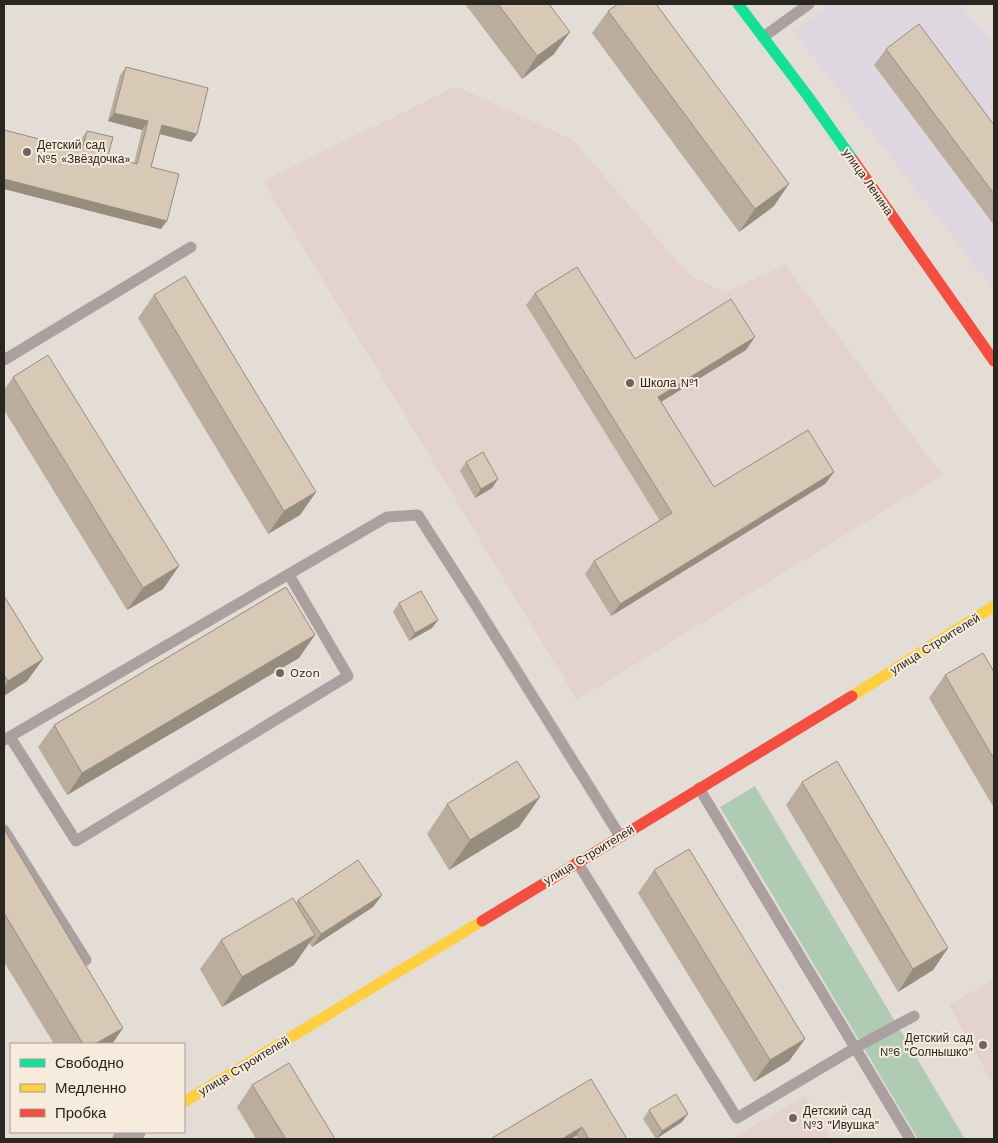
<svg xmlns="http://www.w3.org/2000/svg" width="998" height="1143" font-family="'Work Sans',sans-serif">
	<style>
		.education { fill: #e3d2ce }
		.medical { fill: #dfd7df }
		.green { fill: #afcbb4 }
		.lines { fill: none; stroke-linecap: round; stroke-linejoin: round }
		.lane { stroke: #ab9f9f; stroke-width: 11 }
		.street { stroke: #ab9f9f; stroke-width: 21 }
		.fast { stroke: #16e098; stroke-width: 11 }
		.slow { stroke: #ffcf43; stroke-width: 11 }
		.jam { stroke: #f24e42; stroke-width: 11 }
		.wall { fill: #baad9d }
		.shaded-wall { fill: #978d7f }
		.building { fill: #d8c9b6; stroke: #978d7f }
		.poi-dot { fill: #6b6660; stroke: #f7ebdd; stroke-width: 2 }
		.labels { text-anchor: middle; dominant-baseline: central; stroke-width: 4; stroke-linejoin: round; paint-order: stroke }
		.poi-label { font-size: 12px; fill: #2a2620; stroke: #f7ebdd; text-anchor: start }
		.street-label { font-size: 12px; fill: #2a2620; stroke: #f7ebdd }
	</style>
	<rect width="100%" height="100%" fill="#e4ddd6"/>
	<path class="education" d="M456,86l117,54 117,136 36,16 59,-27 157,210 -365,225 -314,-519z
		M994,979v106l-45,-80z
		M805,1096l25,43h-99z"/>
	<path class="medical" d="M832,4h127l35,40v246l-201,-259z"/>
	<path class="green" d="M755,786l210,353h-47l-198,-332z"/>
	<g class="lines">
		<path class="lane" d="M763,37l46,-33
			M4,360l187,-113
			M10,737l66,104 272,-165 -59,-101
			M4,740l383,-223 31,-2 57,89 145,232
			M699,788l211,351
			M4,830l82,130
			M577,862l160,256 118,-70 59,-32"/>
		<path class="street" d="M123,1139l12,-7"/>
		<path class="fast" d="M738,4l69,91 46,65"/>
		<path class="slow" d="M852,696l142,-90
			M184,1102l298,-181"/>
		<path class="jam" d="M853,160l141,201
			M482,921l370,-225"/>
	</g>
	<path class="wall" d="M465,4h84l5,50 -32,25z
		M608,11l166,195 -35,26 -147,-199z
		M886,49l108,76v100l-120,-160z
		M126,67l65,75 -31,-8 -9,33 10,62 -157,-40v-59l74,19 3,-10 6,-8 21,25 26,7 8,-33 -34,-9 12,-46z
		M535,293l100,66 111,-9 -85,52 53,85 120,-15 -9,12 -214,132 -26,-42 9,-13 66,-40 -134,-216z
		M154,295l162,197 -16,23 -32,19 -130,-216z
		M13,377l166,189 -16,23 -36,21 -123,-200v-20z
		M466,462l26,26 -17,10 -15,-27z
		M4,596l39,63 -16,22 -23,15z
		M399,603l39,17 -6,8 -23,13 -16,-29z
		M299,658l-232,137 -29,-48 16,-22z
		M994,672v136l-65,-110 16,-23z
		M802,782l146,166 -15,22 -35,22 -112,-187z
		M540,797l-21,30 -70,43 -22,-36 20,-30z
		M4,829l119,199 -11,16h-58l-50,-82z
		M654,870l151,169 -16,22 -35,21 -116,-189z
		M382,895l-9,12 -61,40 -3,-4 -15,22 -72,42 -22,-38 21,-29 75,-37 2,-3z
		M591,1079l36,60h-48l-3,-3 -6,3h-79l1,-1z
		M252,1085l83,54h-79l-19,-32z
		M649,1110l33,12 -26,17 -13,-20z"/>
	<path class="shaded-wall" d="M570,32l-16,22 -32,25 15,-23z
		M114,113l34,8 -6,9 -34,-9z
		M162,125l35,9 -6,8 -35,-9z
		M4,179l163,42 -6,8 -157,-40z
		M789,184l-15,22 -35,26 16,-23z
		M755,337l-9,13 -97,59 9,-12z
		M834,472l-9,12 -214,132 9,-12z
		M498,479l-6,9 -17,10 6,-9z
		M316,492l-16,23 -32,19 16,-23z
		M179,566l-16,23 -36,21 16,-22z
		M438,620l-6,8 -23,13 6,-8z
		M315,635l-16,23 -232,137 15,-22z
		M43,659l-16,22 -23,15v-9l4,-6z
		M540,797l-21,30 -70,43 21,-30z
		M382,895l-9,12 -61,40 9,-13z
		M315,935l-21,30 -72,42 20,-30z
		M948,948l-15,22 -35,22 15,-23z
		M123,1028l-11,16h-17z
		M805,1039l-16,22 -35,21 16,-22z
		M688,1114l-6,8 -26,17 6,-8z
		M582,1127l-6,9 -6,3h-8z"/>
	<path class="building" d="M498,4h51l21,28 -33,24z
		M618,4h38l133,180 -34,25 -147,-198z
		M919,24l75,101v69l-108,-145z
		M126,67l82,21 -11,46 -35,-9 -11,42 28,7 -12,47 -163,-42v-49l78,20 5,-19 26,6 -5,19 29,8 11,-43 -34,-8z
		M577,267l58,92 96,-60 24,38 -97,60 56,90 94,-57 26,42 -214,132 -26,-43 78,-48 -137,-220z
		M185,276l131,216 -32,19 -130,-216z
		M48,355l131,211 -36,22 -130,-211z
		M483,452l15,27 -17,10 -15,-27z
		M286,587l29,48 -233,138 -28,-48z
		M421,591l17,29 -23,13 -16,-30z
		M4,596l39,63 -35,22 -4,-6z
		M983,653l11,19v87l-49,-84z
		M517,761l23,36 -70,43 -23,-36z
		M837,761l111,187 -35,21 -111,-187z
		M4,829l119,199 -28,16h-12l-79,-131z
		M689,849l116,190 -35,21 -116,-190z
		M358,860l24,35 -61,39 -23,-34z
		M293,898l22,37 -73,42 -21,-37z
		M289,1063l46,76h-49l-34,-54z
		M591,1079l36,60h-38l-7,-12 -20,12h-69l-1,-1z
		M676,1094l12,20 -26,17 -13,-21z"/>
	<g class="poi-dot">
		<circle cx="27" cy="152" r="5"/>
		<circle cx="630" cy="383" r="5"/>
		<circle cx="280" cy="673" r="5"/>
		<circle cx="983" cy="1045" r="5"/>
		<circle cx="793" cy="1118" r="5"/>
	</g>
	<g class="labels">
		<g class="poi-label">
			<text x="37" y="145">Детский сад<tspan x="37" dy="14">№5 «Звёздочка»</tspan></text>
			<text x="640" y="383">Школа №1</text>
			<text x="290" y="673">Ozon</text>
			<text x="973" y="1038" text-anchor="end">Детский сад<tspan x="973" dy="14">№6 "Солнышко"</tspan></text>
			<text x="803" y="1111">Детский сад<tspan x="803" dy="14">№3 "Ивушка"</tspan></text>
		</g>
		<g class="street-label">
			<text transform="translate(868 182) rotate(55)">улица Ленина</text>
			<text transform="translate(935 644) rotate(-32)">улица Строителей</text>
			<text transform="translate(589 855) rotate(-31)">улица Строителей</text>
			<text transform="translate(244 1066) rotate(-31)">улица Строителей</text>
		</g>
	</g>
	<rect width="998" height="1143" fill="none" stroke="#2a2620" stroke-width="10"/>
	<rect x="10" y="1043" width="175" height="90" fill="#f7ebdd" stroke="#a59c91"/>
	<rect x="20" y="1059" width="25" height="8" fill="#16e098" stroke="#a59c91"/>
	<text x="55" y="1068" font-size="15" fill="#2a2620">Свободно</text>
	<rect x="20" y="1084" width="25" height="8" fill="#ffcf43" stroke="#a59c91"/>
	<text x="55" y="1093" font-size="15" fill="#2a2620">Медленно</text>
	<rect x="20" y="1109" width="25" height="8" fill="#f24e42" stroke="#a59c91"/>
	<text x="55" y="1118" font-size="15" fill="#2a2620">Пробка</text>
</svg>
